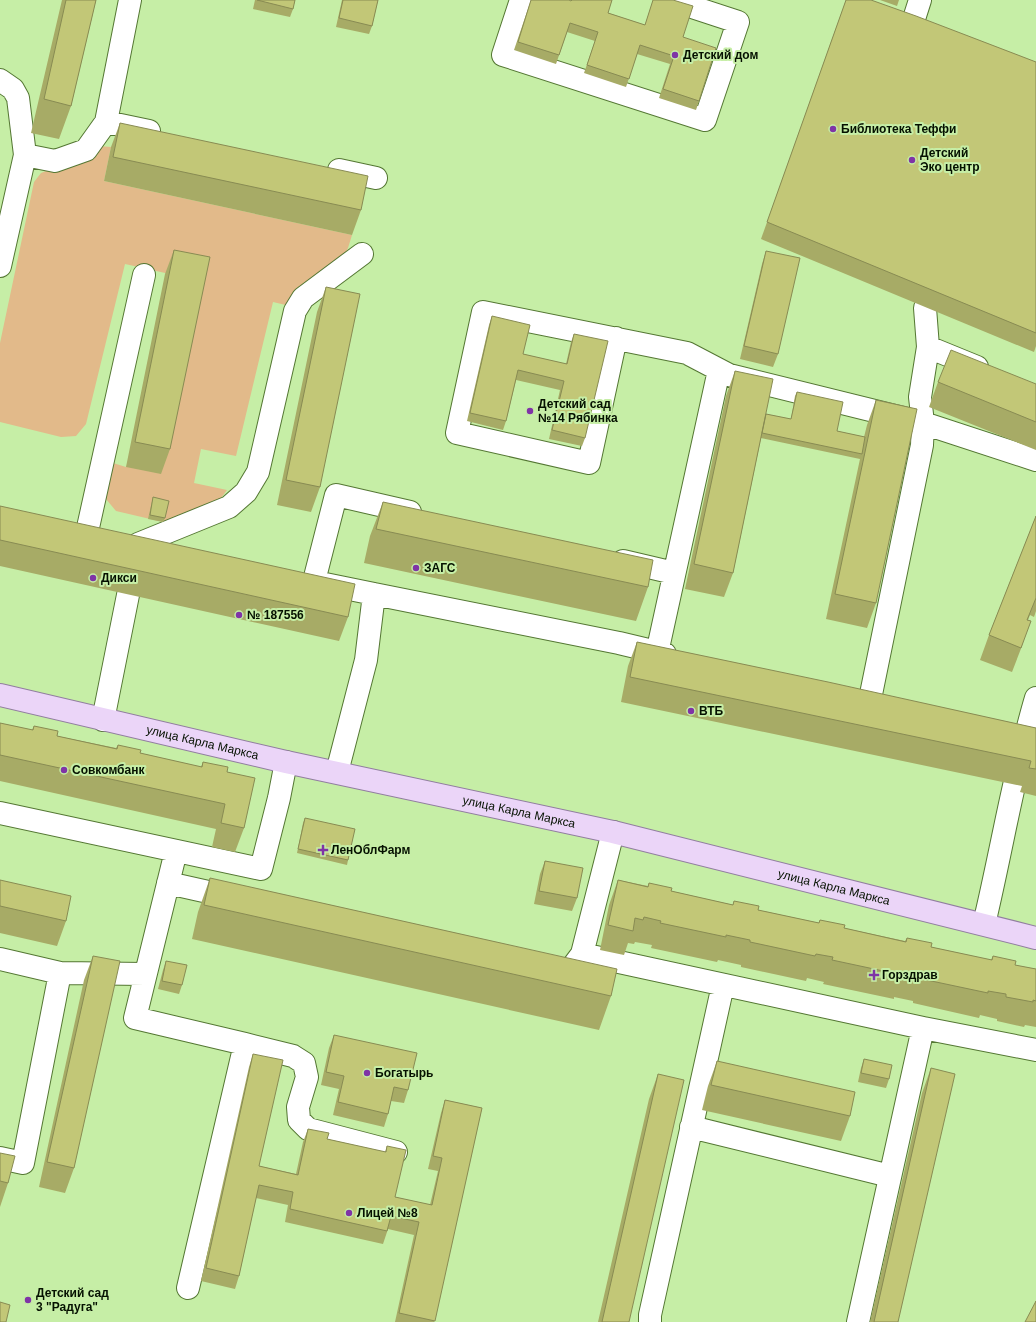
<svg xmlns="http://www.w3.org/2000/svg" width="1036" height="1322" font-family="Helvetica,sans-serif">
	<style>
		.green { fill: #e2ba8a }
		.lines { fill: none; stroke-linecap: round; stroke-linejoin: round }
		.minor-casing { stroke: #547733; stroke-width: 24 }
		.major-casing { stroke: #917e9f; stroke-width: 24 }
		.minor { stroke: #fff; stroke-width: 22 }
		.major { stroke: #ebd5f8; stroke-width: 22 }
		.wall { fill: #a7ab66 }
		.building { fill: #c2c777; stroke: #888b53 }
		.poi-dot { fill: #7f34a6; stroke: #c6eea6; stroke-width: 1.5 }
		.labels { text-anchor: middle; dominant-baseline: central; stroke-width: 4; stroke-linejoin: round; paint-order: stroke }
		.poi-label { font-size: 12px; font-weight: bold; fill: #051100; stroke: #c6eea6; text-anchor: start }
		.street-label { font-size: 12px; fill: #051100; stroke: #c6eea6 }
	</style>
	<rect width="100%" height="100%" fill="#c6eea6"/>
	<path class="green" d="M99,146l12,1 -7,34 248,54 -4,13 -6,12 -52,46 -17,-4 -37,154 -35,-7 -7,34 33,7 -9,12 -55,20 -47,-11 -10,-12 7,-36 13,4 75,-186 -76,-17 -39,160 -10,12 -15,1 -61,-15v-79l34,-161 7,-9 10,-4z"/>
	<g class="lines">
		<defs>
			<path id="minor" d="M130,0l-24,122 43,9
				M521,0l-18,55 202,65 33,-98 -67,-22
				M906,44l14,-44
				M0,80l13,9 5,9 7,57 -25,111
				M25,155l30,6 31,-11 20,-28
				M339,170l37,8
				M616,338l-27,125 -132,-30 26,-121 204,41 42,22 194,48 113,37
				M928,347l49,20
				M87,532l57,-257
				M135,561l3,-17 91,-37 17,-15 12,-20 37,-161 8,-13 59,-44
				M623,561l51,12
				M314,581l22,-86 74,17
				M325,584l49,10
				M657,653l62,-283
				M852,700l17,4 53,-259 1,-22 -3,-26 8,-50 -3,-39
				M103,720l25,-125
				M337,772l29,-112 8,-66 245,49 46,11
				M0,813l261,56 18,-71 7,-36
				M176,851l-41,167 110,26 48,12 11,7 3,14 -9,30 1,13 9,9 88,23
				M168,883l67,15
				M984,924c18,-75 30,-152 52,-226
				M582,954l341,74 113,22
				M0,959l60,14 -37,190 -23,-5
				M553,969l17,1 12,-16 31,-122
				M60,973l85,1
				M691,1127l199,49
				M188,1288l57,-244
				M650,1322v-7l73,-330
				M858,1322l65,-294"/>
			<g id="major">
				<path id="s1" d="M0,695l286,67 327,70 423,106"/>
			</g>
		</defs>
		<use href="#minor" class="minor-casing"/>
		<use href="#major" class="major-casing"/>
		<use href="#minor" class="minor"/>
		<use href="#major" class="major"/>
	</g>
	<path class="wall" d="M62,0h34l-25,106 -12,33 -28,-6z
		M255,0h40l-2,9 -3,8 -37,-8z
		M342,0h36l-6,26 -3,8 -33,-7z
		M531,0h38l76,25 8,-25 30,37 16,64 -3,9 -37,-12 11,-34 -33,-10 -11,33 -42,-14 11,-32 -28,-9 -11,32 -42,-14z
		M846,0l190,62v284l-2,6 -273,-113z
		M880,0h19l-2,6z
		M120,123l241,87 -9,25 -248,-54 7,-34z
		M174,250l-4,199 -9,25 -35,-7 39,-193z
		M766,251l12,103 -5,13 -33,-8 22,-95z
		M326,287l-6,200 -9,25 -34,-7 40,-193z
		M492,316l31,38 43,10 5,-22 3,-8 11,104 -3,8 -33,-7 11,-49 -44,-10 -10,41 -3,9 -36,-9 22,-96z
		M735,371l31,43 25,5 4,-23 2,-4 40,39 27,6 3,-12 9,-25v203l-9,25 -41,-9 34,-160 -99,-21 -28,135 -9,24 -39,-8 41,-193z
		M938,382l98,2v66l-107,-43z
		M153,497l12,21 -2,4 -15,-3z
		M383,502l265,85 -12,34 -272,-58 6,-27z
		M0,506l348,111 -9,24 -339,-75z
		M1036,516v95l-2,6 -4,-2 -2,5 -6,26 -10,26 -32,-12 9,-25z
		M637,642l399,86v68l-16,-4 2,-6 -401,-84 7,-36z
		M0,723l32,7 2,-4 23,10 59,12 2,-3 22,8 61,14 2,-5 24,10 17,56 -9,24 -23,-5 4,-18 -216,-48z
		M305,818l43,42 -1,5 -50,-12 6,-30z
		M545,861l32,37 -5,13 -38,-7 6,-30z
		M210,878l401,118 -12,34 -407,-91 6,-27z
		M0,880l66,41 -9,25 -57,-13z
		M618,880l30,6 1,-3 22,8 62,14 1,-4 24,9 61,13 1,-3 24,8 61,13 2,-3 24,9 60,13 2,-4 22,9 21,4v58l-11,-2 -1,2 -27,-6v-2l-17,-4 -1,3 -66,-15v-2l-19,-4v2l-71,-15 1,-2 -17,-4 -1,3 -65,-14v-2l-23,-5 -1,2 -66,-14 1,-3 -17,-3 -1,2 -6,-1 -4,12 -24,-5 9,-45z
		M93,956l-19,212 -9,25 -26,-6 45,-207z
		M166,961l16,24 -3,9 -21,-5 5,-19z
		M334,1035l74,55 -4,13 -13,-2 -3,13 -4,13 -51,-12 6,-26 -18,-4 8,-37z
		M253,1054l6,112 37,8 7,-32 5,-13 19,10 58,13 2,-6 8,51 35,8 8,-34 -10,-2 13,-56 4,-13 37,8 -48,214h-39l19,-87 -26,-6 -5,15 -98,-22 3,-17 -32,-7 -17,78 -4,13 -34,-8 48,-214z
		M864,1059l25,20 -3,9 -28,-6 3,-14z
		M717,1061l133,55 -9,25 -139,-31 6,-24z
		M931,1068l-33,254h-28l52,-229z
		M658,1074l-29,248h-31l51,-223z
		M0,1153l8,30 -8,24z"/>
	<path class="building" d="M66,0h30l-25,106 -27,-7z
		M257,0h38l-2,9z
		M343,0h35l-6,26 -33,-8z
		M531,0h38l2,1 1,-1h40l-4,13 37,12 8,-25h20l20,6 -10,31 33,11 -17,53 -36,-12 11,-33 -34,-11 -11,34 -42,-14 11,-33 -28,-9 -11,32 -41,-13z
		M846,0h25l45,16 120,46v271l-269,-111z
		M120,123l248,53 -7,34 -248,-53z
		M174,250l36,7 -40,192 -35,-7z
		M766,251l34,7 -22,96 -34,-8z
		M326,287l34,7 -40,193 -34,-7z
		M492,316l38,9 -7,29 44,10 7,-30 34,7 -23,97 -33,-8 12,-49 -46,-11 -12,51 -36,-8z
		M951,350l85,34v38l-98,-40z
		M735,371l38,8 -40,194 -39,-9z
		M797,392l46,10 -6,29 28,6 -3,17 -100,-21 4,-19 25,5z
		M876,400l41,9 -41,194 -41,-9z
		M153,497l16,4 -4,17 -15,-3z
		M383,502l270,58 -5,27 -272,-58z
		M0,506l355,78 -7,33 -348,-77z
		M1036,516v82l-9,22 4,1 -10,27 -32,-13z
		M637,642l191,40 208,46v41l-7,-1 2,-7 -401,-84z
		M0,723l33,7 1,-4 24,5 -1,5 60,13 1,-4 23,5 -1,3 62,14 1,-5 25,5 -1,5 28,6 -11,50 -23,-5 4,-19 -225,-49z
		M305,818l50,11 -7,31 -50,-11z
		M545,861l38,7 -6,30 -38,-7z
		M210,878l407,91 -6,27 -407,-91z
		M0,880l71,16 -5,25 -66,-15z
		M618,880l30,7 1,-4 23,5 -1,3 62,14 1,-4 25,5 -1,4 61,13 1,-3 25,5 -1,3 62,14 1,-4 25,5 -1,4 61,13 1,-4 23,5 -1,4 21,4v32l-3,-1v2l-27,-5v-3l-18,-3v2l-66,-14v-2l-19,-4 -1,2 -70,-15 1,-3 -17,-3 -1,2 -65,-14v-2l-24,-5v2l-66,-14 1,-2 -17,-4 -1,3 -8,-2 -2,13 -25,-6z
		M93,956l27,5 -46,207 -27,-6z
		M166,961l21,4 -5,20 -20,-4z
		M334,1035l83,18 -9,37 -14,-3 -6,27 -50,-12 6,-26 -18,-4z
		M253,1054l30,6 -24,106 39,9 10,-46 21,4 -2,6 59,13 1,-6 19,4 -11,47 37,8 10,-47 -9,-2 12,-56 37,8 -47,213 -36,-8 20,-91 -28,-6 -4,15 -97,-22 3,-17 -34,-7 -20,91 -33,-8z
		M864,1059l28,6 -3,14 -28,-6z
		M717,1061l138,31 -5,24 -139,-31z
		M931,1068l24,6 -57,248h-24z
		M658,1074l26,6 -55,242h-27z
		M0,1153l15,3 -7,27 -8,-2z
		M1036,1301v21h-11z
		M0,1302l10,3 -4,17h-6z"/>
	<g class="poi-dot">
		<circle cx="675" cy="55" r="4"/>
		<circle cx="833" cy="129" r="4"/>
		<circle cx="912" cy="160" r="4"/>
		<circle cx="530" cy="411" r="4"/>
		<circle cx="416" cy="568" r="4"/>
		<circle cx="93" cy="578" r="4"/>
		<circle cx="239" cy="615" r="4"/>
		<circle cx="691" cy="711" r="4"/>
		<circle cx="64" cy="770" r="4"/>
		<path d="M321 844h4v4h4v4h-4v4h-4v-4h-4v-4h4z"/>
		<path d="M872 969h4v4h4v4h-4v4h-4v-4h-4v-4h4z"/>
		<circle cx="367" cy="1073" r="4"/>
		<circle cx="349" cy="1213" r="4"/>
		<circle cx="28" cy="1300" r="4"/>
	</g>
	<g class="labels">
		<g class="poi-label">
			<text x="683" y="55">Детский дом</text>
			<text x="841" y="129">Библиотека Теффи</text>
			<text x="920" y="153">Детский<tspan x="920" dy="14">Эко центр</tspan></text>
			<text x="538" y="404">Детский сад<tspan x="538" dy="14">№14 Рябинка</tspan></text>
			<text x="424" y="568">ЗАГС</text>
			<text x="101" y="578">Дикси</text>
			<text x="247" y="615">№ 187556</text>
			<text x="699" y="711">ВТБ</text>
			<text x="72" y="770">Совкомбанк</text>
			<text x="331" y="850">ЛенОблФарм</text>
			<text x="882" y="975">Горздрав</text>
			<text x="375" y="1073">Богатырь</text>
			<text x="357" y="1213">Лицей №8</text>
			<text x="36" y="1293">Детский сад<tspan x="36" dy="14">3 "Радуга"</tspan></text>
		</g>
		<g class="street-label">
			<text stroke="none"><textPath href="#s1" startOffset="208">улица Карла Маркса</textPath></text>
			<text stroke="none"><textPath href="#s1" startOffset="532">улица Карла Маркса</textPath></text>
			<text stroke="none"><textPath href="#s1" startOffset="856">улица Карла Маркса</textPath></text>
		</g>
	</g>
</svg>
